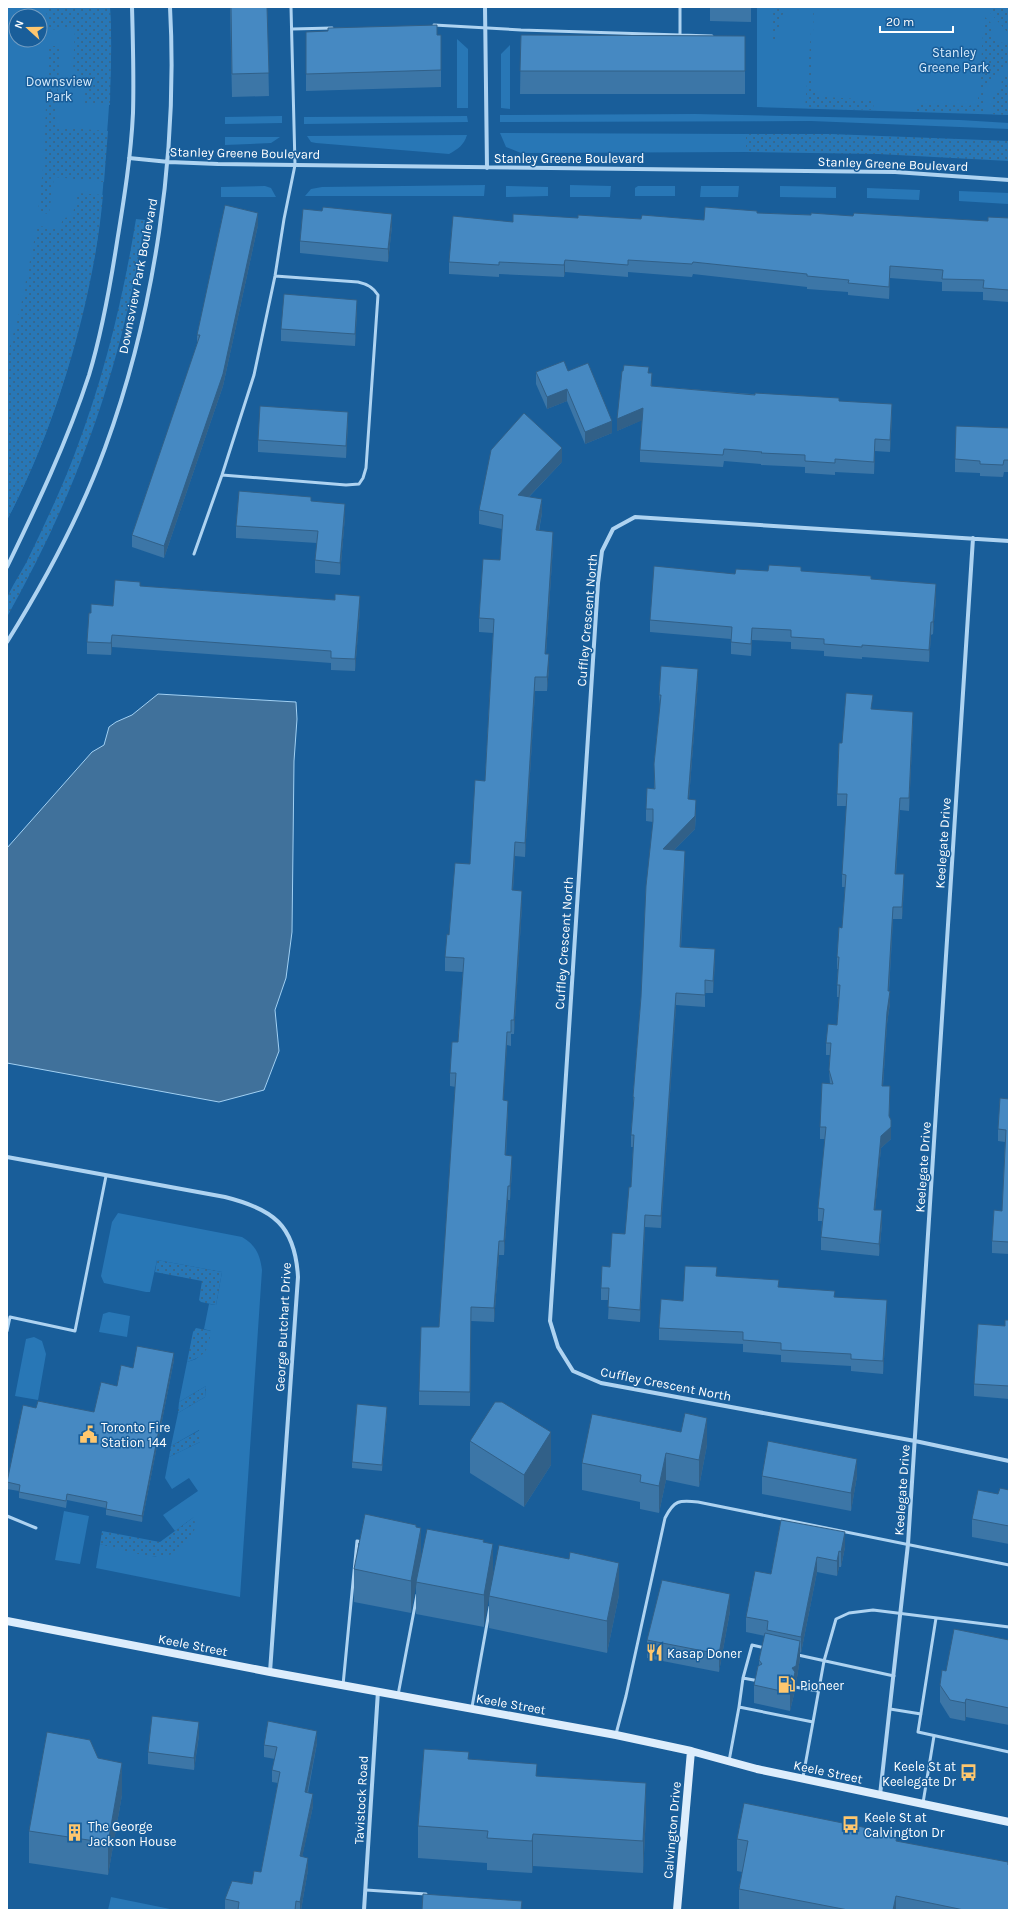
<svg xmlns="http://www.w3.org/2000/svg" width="1016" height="1917" font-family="Karla,sans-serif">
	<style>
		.green { fill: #2877b6; fill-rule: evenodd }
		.garden { fill: url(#garden-dots) }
		.water { fill: #40719b; stroke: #a1d0f3 }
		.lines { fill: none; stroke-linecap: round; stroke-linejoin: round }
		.lane { stroke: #aed3f1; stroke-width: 3 }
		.street { stroke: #aed3f1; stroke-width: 4 }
		.secondary { stroke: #ddedfc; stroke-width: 8 }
		.wall { fill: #3c76a7 }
		.shaded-wall { fill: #316088 }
		.building { fill: #4689c2; stroke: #316088 }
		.labels { text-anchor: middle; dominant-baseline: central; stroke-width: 3; stroke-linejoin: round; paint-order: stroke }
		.park-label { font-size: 13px; fill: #d6ebfc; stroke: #195e9a }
		.street-label { font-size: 13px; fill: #fff; stroke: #195e9a }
		.poi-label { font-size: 13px; fill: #fff; stroke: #195e9a; text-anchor: start }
	</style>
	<defs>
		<pattern id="garden-dots" width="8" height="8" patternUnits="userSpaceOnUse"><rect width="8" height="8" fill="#2877b6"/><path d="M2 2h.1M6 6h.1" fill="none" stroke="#3a6281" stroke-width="1.8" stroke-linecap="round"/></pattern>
	</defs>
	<rect width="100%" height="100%" fill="#195e9a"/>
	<path class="green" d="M7,7h103c3,47 0,92 -4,139 -3,41 -5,83 -14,123 -17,86 -44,174 -85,251zM16,16h24v24h-24z
		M757,7h252v108l-252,-8z
		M457,39l11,10v59h-11z
		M510,45v64l-9,-1v-54z
		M695,114l265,6 49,3v6l-198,-8 -311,1v-7z
		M282,116v7l-57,1v-7z
		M467,116l1,6 -164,2v-7z
		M500,133l246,1v18l-225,1 -15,-6z
		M467,135c-3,10 -9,14 -18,19l-133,-11 -5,-1 -4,-6z
		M225,137h55l-9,6 -46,2z
		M485,185l-1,11h-179l6,-7 11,-2z
		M570,185l41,1 -1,11h-40z
		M265,186l6,2 5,9h-55v-10z
		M506,186l42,1v9l-42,1z
		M638,186h37v10h-40v-8z
		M701,186h38l-1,11h-38z
		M780,186l56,1v11l-56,-1z
		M867,188l53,2 -1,10 -52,-2z
		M959,191l50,2 -1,11 -49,-3z
		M118,1213l124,24c14,8 18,18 20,33l-22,327 -144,-29 4,-24 56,13 38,-40 -19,14 -12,-16 35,-24 -9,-13 -17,11 -7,-11 4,-21 31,-15 -1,-12 -28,16 7,-33 27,-16 1,-11 -27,16 8,-40 9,-3 15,-28 -7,-2 5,-25 7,1 6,-33 -65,-12 -7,32h-4l-42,-9 -3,-7 11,-54z
		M109,1312l21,4 -3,21 -28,-5 4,-18z
		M34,1337l8,4 4,13 -8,46 -23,-4 11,-57z
		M64,1511l25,5 -9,48 -25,-4z
		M111,1897l64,13h-67z"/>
	<path class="garden" d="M46,7h64l1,24 -1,74 -25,-2 -2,-25h-4l-1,-6 -5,-3 2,-41 -27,2z
		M771,7h14l-10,32 -4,2z
		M813,7h1l-3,78 2,7 13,5 48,3 -1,10 -68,-2z
		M985,7h24v27z
		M984,16l9,9 -2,9 7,8 11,2v18l-25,24v27l-69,-2 1,-8 53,3 8,-4 2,-7z
		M48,46h12l-4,81 52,4 -4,51 -50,-5 -5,37 -11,-2 6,-52z
		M1009,73v42l-18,-1 1,-17 8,-7 2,-11z
		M746,134h85l178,7v20l-131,-7 -132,-2z
		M78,193l25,2c-9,104 -47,232 -96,325v-164l13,-46 17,-84 23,2 3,-10 9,-1z
		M136,219l9,1c-23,146 -66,268 -138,397 0,-6 -2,-16 1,-21 5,-12 13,-23 19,-35 17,-35 34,-71 48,-108 29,-76 48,-154 61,-234z
		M157,1260l65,12 -6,33 -15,-3 -2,-2 3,-19 -47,-9z
		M196,1328l15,3c-3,19 -4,24 -24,31l6,-30z
		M206,1386l-1,11 -27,16 1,-11z
		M200,1430v12l-31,15 2,-11z
		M194,1517c2,9 1,18 -7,25 -5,5 -13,12 -20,14 -13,4 -53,-8 -67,-12l2,-13 58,11z"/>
	<path class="water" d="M158,694l138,8 1,17 -3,42 -2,171 -6,46 -11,32 4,41 -15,39 -45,12 -212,-39v-215l85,-96 12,-7 5,-18 7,-5 16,-7z"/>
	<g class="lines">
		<path class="lane" d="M680,7v27
			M434,25l87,5 191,6
			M292,29l40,-1
			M222,475l124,10 13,-1 4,-6 3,-10 12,-173c-5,-8 -11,-11 -20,-13l-83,-6
			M194,554l28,-79 32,-100 21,-99 9,-57 11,-54 -4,-158
			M7,1331l3,-14 65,14 31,-155
			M7,1516l29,12
			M936,1618l-18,114 91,20
			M765,1648l-13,-3 -9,33 -4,29 74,15 11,-61 12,-42 13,-6 24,-3 136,17
			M798,1655l96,21
			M743,1678l16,3
			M343,1685l14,-144 5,1
			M795,1687l23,4
			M398,1695l19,-100
			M472,1707l18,-100
			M890,1709l31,5
			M616,1734l10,-38 39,-178c9,-18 14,-18 33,-16l311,63
			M729,1761l10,-54
			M803,1777l10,-55
			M923,1803l11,-67
			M366,1890l60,4"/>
		<path class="street" d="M485,7l2,161
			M129,158l40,4 49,2 677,8 114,8
			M1009,541l-374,-24 -22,12 -11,22 -4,32 -48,738 8,26 15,24 28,12 314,58 94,20
			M7,567c30,-62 60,-125 82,-192 13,-43 21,-88 28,-133 7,-43 14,-86 16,-129 1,-35 0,-71 -1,-106
			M7,642c38,-61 73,-126 98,-194 50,-136 73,-297 65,-441
			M7,1157l218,40c48,12 70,28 73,80l-28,395
			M880,1795l28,-251 65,-1006
			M364,1910l14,-219"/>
		<path class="secondary" d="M7,1621l263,51 346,63 75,16 66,18 252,53
			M677,1910l14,-159"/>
	</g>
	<path class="wall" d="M230,7h37l2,89 -37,1z
		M710,7h41v15l-41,-1z
		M306,32l131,3 4,35v17l-135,4z
		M521,35l224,1v58h-225z
		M322,211l70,15 -4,36 -88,-9v-12z
		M757,213l231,8 21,-3v84l-26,-2v-8l-41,-1v-9l-52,-4 -1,21 -41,-4v-3l-41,-3v-2l-114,-13 -1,3 -64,-5v5l-63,-5 -1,5 -65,-3v3l-50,-3v-12l64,-40 65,-4 126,2z
		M258,225l-35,161 -59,172 -32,-11v-12l65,-190v-10z
		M357,312l-2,34 -74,-5v-12z
		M568,371l44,62 -27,11 -18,-43 -20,8 -11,-25v-12z
		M649,373l3,13 187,15 53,15 -2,36 -15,-1 -1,23 -39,-2v3l-30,-2v-6l-44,-2v-1l-37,-3 -1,6 -83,-5v-12l2,-30 -25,11z
		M348,424l-2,34 -88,-6v-12z
		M1009,428v44h-5l-1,5 -23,-1v-3l-25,-1v-13z
		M562,462l-33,35 13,16 -3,18 14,15 -7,108 3,14 -2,23h-12l-10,166 -10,-1 -2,34 9,15 -8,129h-3v12l-4,-1 -4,55 5,14 -2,41 6,15 -2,30h-2l-4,55h-5l-5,67 -23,-1 -1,85 -51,-1v-14l20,-64 17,-240 -6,-1v-13l8,-31 5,-70 -18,-1v-14l4,-22 21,-71 15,-83 8,-148 -14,-1v-14l21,-58 2,-31 -23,-5v-14z
		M311,501l34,15 -5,59 -25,-2v-13l2,-17 -81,-5v-12z
		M768,571h33l70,8 65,18 -3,37 -2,1 -2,27 -67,-5v2l-38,-3v-5l-33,-2v-7l-39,-2 -1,16 -20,-2v-15l-81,-7v-12l85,-46z
		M140,586l220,22 -5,63 -24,-1v-7l-219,-16 -1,8 -24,-1v-12l4,-29 22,-7z
		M698,681l-9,118 7,13 -1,17 -21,21 11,13 -4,84 34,14 -2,32h-8v14l-29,-2 -15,223 -16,-1 -5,95 -32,-3 1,-19h-8v-12l24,-54 6,-47 2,-40h-2v-12l2,-26v-12l8,-100 12,-175 -7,-1v-12l8,-20v-25l6,-57 -1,-12z
		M872,709l41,15 -4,87 -9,-1 -4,64 8,13 -2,32h-9l-4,72 1,12 -3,21 -4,62 7,13 -1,18 2,22 -10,9 -6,62 7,13 -3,33 -58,-6v-13l1,-16h-4v-13l7,-69h-5v-12l10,-43 -1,-14 1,-15h-4v-12l11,-18 2,-28h-2v-12l1,-16h-1v-12l5,-29 3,-41h-3v-13l5,-68h-10v-12l5,-51z
		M1009,1093v161l-17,-1v-12l10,-30 3,-69 -7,-1v-12l11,-30z
		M717,1276l118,21 52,16 -4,61 -32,-3v-5l-70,-4v-7l-38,-3v-8l-84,-4v-12z
		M1009,1320v79l-35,-3v-12l31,-58z
		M174,1360l-32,162 -36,-7v-7l-39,-8 -1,8 -47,-10v-7l-12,-2v-9l29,-72 58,4 39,-44z
		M387,1413l-5,58 -30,-3v-6z
		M470,1441l81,24 -27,42 -54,-34z
		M707,1445l-8,42 -33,-7 -7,33 -19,-4v-7l-58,-12v-27z
		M762,1476h95l-6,35 -89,-17z
		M1009,1490v54l-37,-7v-18l26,-25z
		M781,1520l64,27 -4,20h-2l-2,9 -20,-4 -16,81 -1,-1v6l-4,26 -1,1v5l-5,21 -36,-8v-18l5,-20v-5l6,-24 -19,-4v-15l25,-43z
		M416,1527l5,33 63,-20v87l-68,-13v-32l-5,31 -57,-11v-33z
		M619,1595l-12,58 -118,-25v-32z
		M730,1611l-11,61 -72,-14v-18z
		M1009,1640v85l-43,-8 -1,4 -15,-3 -10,-16v-17l6,-14z
		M199,1735l-5,35 -46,-6v-12z
		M317,1743l-9,50 5,13 -11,51 6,13 -7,40h-76v-11l27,-15 9,-12 17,-89 -6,-1v-12l3,-11 -11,-2v-12z
		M98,1758l24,37 -14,80 -79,-12v-32z
		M469,1759l68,17 109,39 -3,58 -110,-7 -1,7 -45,-3v-7l-69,-5v-32z
		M737,1839l160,2 111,24 1,45h-270v-21l3,-17 -5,-1z"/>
	<path class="shaded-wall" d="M258,213v12l-35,161 -59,172v-12z
		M392,214v12l-4,36v-13z
		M565,260v12l-1,5v-12z
		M890,266v12l-1,21v-12z
		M357,300v12l-2,34v-12z
		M567,389v12l-20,8v-12z
		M892,404v12l-2,36v-12z
		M643,408v12l-26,11v-12z
		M348,412v12l-2,34v-12z
		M612,421v12l-27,11v-12z
		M875,439v12l-1,23v-12z
		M562,448v14l-44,46v-13z
		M542,499v14l-6,31v-14z
		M345,504v12l-5,59v-12z
		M553,532v14l-8,122v-14z
		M936,584v13l-3,37v-12z
		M360,596v12l-5,63v-12z
		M931,622v13l-2,27v-12z
		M752,628v12l-1,16v-12z
		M112,635v12l-1,8v-12z
		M549,654v14l-2,23v-14z
		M698,669v12l-10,130v-12z
		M535,677v14l-10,166v-14z
		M913,712v12l-4,87v-13z
		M900,798v12l-5,76v-12z
		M696,800v12l-1,17 -32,32v-12z
		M515,842v14l-3,48v-14z
		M685,851v12l-5,96v-12z
		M904,874v13l-2,32v-12z
		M522,891v14l-8,129v-14z
		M893,907v12l-5,82 2,-10v12l-3,21 -5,74v-12z
		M715,949v12l-2,32v-12z
		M676,993v12l-15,223v-12z
		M507,1032v13l-4,69v-14z
		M890,1086v13l-1,29v-12z
		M508,1101v13l-3,55v-14z
		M891,1120v19l-10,9 -7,74v-12l7,-74z
		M512,1156v14l-2,30v-14z
		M508,1186v14l-4,55v-14z
		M882,1210v13l-3,33v-12z
		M645,1215v12l-5,95v-12z
		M499,1241v14l-5,67v-14z
		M887,1300v13l-4,61v-13z
		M174,1353v7l-32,162v-6z
		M387,1407v6l-5,58v-6z
		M707,1418v27l-8,42v-27z
		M551,1432v33l-27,42v-32z
		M666,1453v27l-7,33v-27z
		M857,1459v17l-6,35v-18z
		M416,1525v26l5,-23v32l-10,53v-32z
		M845,1532v15l-4,20v-15z
		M493,1544v32l-9,51v-32z
		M839,1551v16l-2,9v-15z
		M817,1557v15l-16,81v-16z
		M619,1563v32l-12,58v-32z
		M730,1594v17l-11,61v-18z
		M800,1641v17l-4,26 -1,1v5l-5,21v-18l2,-25z
		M966,1699v18l-1,4v-18z
		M199,1722v13l-5,35v-12z
		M317,1731v12l-12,61v-12z
		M122,1763v32l-14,80v-32z
		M646,1783v32l-3,58v-32z
		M313,1794v12l-13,62v-12z
		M533,1834v32l-1,7v-32z
		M308,1858v12l-7,40h-1v-8z
		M896,1896v14h-3z"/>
	<path class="building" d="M231,7h36l2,66 -37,1z
		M437,25v10h4v35l-135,4v-42l22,-1v-3z
		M521,35l224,1v35h-225z
		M225,205l33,8 -35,161 -59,172 -32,-11 68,-200h-3z
		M323,207l69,7 -4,35 -88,-8 3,-32 19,2z
		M705,207l52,4v2l54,2v-2l42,3 1,-3 134,8v-4l21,1v72l-26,-2 1,-8 -42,-1 1,-9 -53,-4 -1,21 -41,-4 1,-3 -42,-4v-2l-114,-12 -1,2 -64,-4v5l-63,-5 -1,5 -65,-3v3l-50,-3 4,-46 60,6v-8l65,4v-3l63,4 1,-4 62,5z
		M284,294l73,6 -2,34 -74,-5z
		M564,361l4,10 20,-8 24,58 -27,11 -18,-43 -20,8 -11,-25z
		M624,365l25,2 -1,6h4l-1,13 104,9v-2l84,5v3l53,3 -2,36 -15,-1 -1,23 -39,-3v4l-30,-2v-6l-44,-2 1,-1 -38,-3 -1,6 -83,-5 3,-42 -26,11 5,-48h1z
		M260,406l88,6 -2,34 -88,-6z
		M524,413l38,35 -44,47 24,4 -6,31 17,2 -8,122h4l-2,23h-12l-10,166 -10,-1 -3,48 10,1 -8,129h-3v12h-4l-4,68 5,1 -3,54 7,1 -2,30h-2l-4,55h-5l-5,67 -23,-1 -1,85 -51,-1 2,-64h18l17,-254h-6l2,-31h6l6,-84 -19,-1 2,-23 2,1 6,-72 15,1 5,-84 10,1 9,-162 -15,-1 4,-59 17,1 3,-45 -24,-5 12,-60z
		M956,426l53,2v32h-5l-1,5 -23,-1v-3l-25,-2z
		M239,491l72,6v4l34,3 -5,59 -25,-3 3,-29 -82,-5z
		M769,565l32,2v4l70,5v3l65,5 -3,38h-2l-2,28 -67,-5v2l-38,-3v-5l-33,-2v-7l-39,-2 -1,16 -20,-2 1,-15 -82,-7 4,-54 81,8 1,-5 32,2z
		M115,580l25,2v4l195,14v-6l25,2 -5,63 -24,-1v-7l-219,-16 -1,8 -24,-1 2,-29h2v-9l22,2z
		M661,666l37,3 -10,130 8,1 -1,16 -32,33 22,2 -5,96 35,2 -2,32 -8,-1v15l-29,-2 -15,223 -16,-1 -5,95 -32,-3 1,-19h-8l1,-22 8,1 2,-34 13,1 4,-47h2l3,-52h-3l3,-38h-1l8,-100 5,-111 7,-65v-12h-7l1,-21 8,1 -1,-25 7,-69h-2z
		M846,693l27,2 -2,14 42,3 -4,86h-9l-5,76h9l-2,33h-9l-5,84h2l-3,21 -5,74h8l-1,30 2,4v7l-10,9 -7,74h8l-3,34 -58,-7 3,-28 -6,-1 8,-81h-6l2,-44 11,1 -4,-14 2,-27h-5l2,-19 9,1 3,-40h-3l2,-28h-2l2,-30 3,1 4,-53 -4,-1 5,-80h-10l2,-51h3z
		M1009,1093v149l-17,-1 2,-31 8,1 4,-81 -8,-1 2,-31 9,1z
		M685,1266l32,1 -1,9 63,4 -1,7 57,4 -1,6 53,3 -4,61 -32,-2v-5l-70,-4v-7l-38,-3v-8l-84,-4 2,-29 22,2z
		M1005,1320h4v66l-35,-2 4,-60 27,2z
		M137,1346l37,7 -32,163 -36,-7 1,-7 -40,-8 -1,7 -47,-9 1,-7 -13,-3 16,-77 13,3 2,-7 56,11 7,-30 16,4 4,-21 12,3z
		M495,1402h7l49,30 -27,43 -54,-34z
		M357,1404l30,3 -5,58 -30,-3z
		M685,1413l22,5 -8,42 -33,-7 -7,33 -19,-4 1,-7 -59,-12 10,-49 89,18z
		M768,1441l89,18 -6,34 -89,-17z
		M1000,1488l9,2v36l-37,-7 6,-29 20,4z
		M365,1514l51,11v2l5,1 -10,53 -57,-12z
		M781,1520l64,12 -4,20 -2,-1 -2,10 -20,-4 -16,80 -34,-7 1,-9 -22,-4 9,-46 16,3z
		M427,1529l57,11 -1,2 10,2 -9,51 -68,-13z
		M499,1545l70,14 1,-7 49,11 -12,58 -118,-25z
		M662,1580l68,14 -11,60 -72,-14z
		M954,1629l55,11v68l-43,-9 -1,4 -15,-3 -10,-15 2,-15 4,1z
		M765,1633l35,8 -4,25 -4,2 3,4 -5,21 -36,-8 4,-19 4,-2 -3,-4z
		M152,1716l47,6 -5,36 -46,-6z
		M268,1721l49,10 -12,61 8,2 -13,62 8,2 -8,44 -4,-1 -1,9h-57l1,-8 -14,-3 7,-18 20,3 2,-13 7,1 19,-100 -8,-2 5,-23 -13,-2z
		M47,1732l43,8 8,18 24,5 -14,80 -79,-12z
		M424,1749l45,3 -1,7 69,5 -1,12 110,7 -3,58 -110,-7 -1,7 -45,-3 1,-7 -70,-5z
		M744,1803l153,31 -1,7 112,21v3h1v45h-45l-68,-14 -3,14h-45l-109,-21 9,-48 -11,-2z
		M423,1894l99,7 -1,9h-99z"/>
	<defs>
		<symbol id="civic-bare" viewBox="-9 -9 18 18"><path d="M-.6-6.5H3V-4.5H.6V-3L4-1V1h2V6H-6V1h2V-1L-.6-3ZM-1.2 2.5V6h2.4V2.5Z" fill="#ffc76e" stroke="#195e9a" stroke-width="2.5" paint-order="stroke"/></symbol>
		<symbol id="restaurant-bare" viewBox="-9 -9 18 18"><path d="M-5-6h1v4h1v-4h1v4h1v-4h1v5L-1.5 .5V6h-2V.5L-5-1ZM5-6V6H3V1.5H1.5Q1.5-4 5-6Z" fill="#ffc76e" stroke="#195e9a" stroke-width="2.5" paint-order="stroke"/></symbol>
		<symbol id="fuel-bare" viewBox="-9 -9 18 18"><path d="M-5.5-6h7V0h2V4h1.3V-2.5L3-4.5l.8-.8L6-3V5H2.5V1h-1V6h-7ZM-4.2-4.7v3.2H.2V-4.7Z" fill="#ffc76e" stroke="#195e9a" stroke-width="2.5" paint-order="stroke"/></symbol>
		<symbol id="bus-bare" viewBox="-9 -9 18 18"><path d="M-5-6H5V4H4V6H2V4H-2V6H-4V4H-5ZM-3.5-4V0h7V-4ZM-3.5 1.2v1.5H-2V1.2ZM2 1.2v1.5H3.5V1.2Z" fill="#ffc76e" stroke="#195e9a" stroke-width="2.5" paint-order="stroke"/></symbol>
		<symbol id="building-bare" viewBox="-9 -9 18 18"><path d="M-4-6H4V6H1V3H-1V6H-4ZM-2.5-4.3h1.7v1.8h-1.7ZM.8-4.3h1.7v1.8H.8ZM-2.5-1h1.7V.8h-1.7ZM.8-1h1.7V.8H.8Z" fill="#ffc76e" stroke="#195e9a" stroke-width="2.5" paint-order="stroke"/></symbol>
	</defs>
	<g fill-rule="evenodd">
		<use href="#civic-bare" x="76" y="1422" width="25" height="25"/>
		<use href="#restaurant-bare" x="642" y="1640" width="25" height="25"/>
		<use href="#fuel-bare" x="774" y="1672" width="25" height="25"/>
		<use href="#bus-bare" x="956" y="1760" width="25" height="25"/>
		<use href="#bus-bare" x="838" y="1812" width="25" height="25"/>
		<use href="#building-bare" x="62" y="1820" width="25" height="25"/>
	</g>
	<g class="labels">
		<g class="park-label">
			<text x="954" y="52">Stanley<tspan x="954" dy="15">Greene Park</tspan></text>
			<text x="59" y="81">Downsview<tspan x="59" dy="15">Park</tspan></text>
		</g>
		<g class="street-label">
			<text transform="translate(245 153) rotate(1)">Stanley Greene Boulevard</text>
			<text x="569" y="158">Stanley Greene Boulevard</text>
			<text transform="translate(893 164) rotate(2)">Stanley Greene Boulevard</text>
			<text transform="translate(138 276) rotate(-79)">Downsview Park Boulevard</text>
			<text transform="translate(587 620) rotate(-85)">Cuffley Crescent North</text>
			<text transform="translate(943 843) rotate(-86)">Keelegate Drive</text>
			<text transform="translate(564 943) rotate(-86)">Cuffley Crescent North</text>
			<text transform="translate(923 1167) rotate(-86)">Keelegate Drive</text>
			<text transform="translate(283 1327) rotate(-87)">George Butchart Drive</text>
			<text transform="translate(666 1384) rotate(11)">Cuffley Crescent North</text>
			<text transform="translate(902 1490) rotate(-86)">Keelegate Drive</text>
			<text transform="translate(193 1645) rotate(11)">Keele Street</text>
			<text transform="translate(511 1704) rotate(10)">Keele Street</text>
			<text transform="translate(828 1772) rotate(12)">Keele Street</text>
			<text transform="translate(361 1800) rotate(-87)">Tavistock Road</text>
			<text transform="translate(672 1830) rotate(-85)">Calvington Drive</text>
		</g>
		<g class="poi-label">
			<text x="101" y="1427">Toronto Fire<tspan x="101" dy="15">Station 144</tspan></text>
			<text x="667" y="1653">Kasap Doner</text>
			<text x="800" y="1685">Pioneer</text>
			<text x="956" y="1766" text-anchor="end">Keele St at<tspan x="956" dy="15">Keelegate Dr</tspan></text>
			<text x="864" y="1817">Keele St at<tspan x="864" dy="15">Calvington Dr</tspan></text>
			<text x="88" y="1826">The George<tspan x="88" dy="15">Jackson House</tspan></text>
		</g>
	</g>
	<rect width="1016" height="1917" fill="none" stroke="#ffffff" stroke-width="16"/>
	<g transform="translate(28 28) rotate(291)"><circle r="19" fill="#195e9a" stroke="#759ec2"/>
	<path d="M0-3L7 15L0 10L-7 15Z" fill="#ffc76e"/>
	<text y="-6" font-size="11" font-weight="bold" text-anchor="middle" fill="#ffffff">N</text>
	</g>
	<path d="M880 26v6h73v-6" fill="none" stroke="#ffffff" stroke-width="2"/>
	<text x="886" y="26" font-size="12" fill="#ffffff" stroke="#195e9a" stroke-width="3" paint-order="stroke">20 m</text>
</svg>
